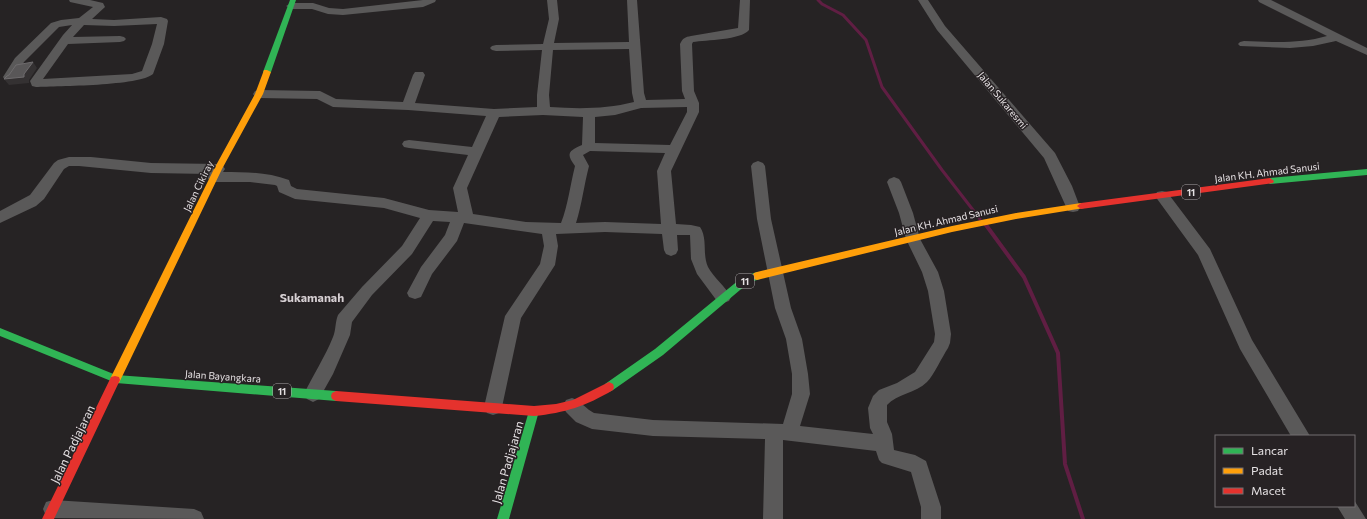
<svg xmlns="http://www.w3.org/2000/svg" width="1367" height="519" font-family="Commissioner,sans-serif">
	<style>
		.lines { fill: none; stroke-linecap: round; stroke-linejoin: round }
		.stream-far1 { stroke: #601e43; stroke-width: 3 }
		.stream { stroke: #601e43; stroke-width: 4 }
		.street { fill: #5a5959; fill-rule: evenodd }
		.fast { fill: #30b455; fill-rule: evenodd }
		.slow { fill: #ff9f0a; fill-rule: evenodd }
		.jam { fill: #e5322d; fill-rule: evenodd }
		.shaded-wall { fill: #343132 }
		.building { fill: #595758; stroke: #6f6c6e }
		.labels { text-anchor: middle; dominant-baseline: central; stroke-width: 3; stroke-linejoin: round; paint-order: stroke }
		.shield { fill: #272224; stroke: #aba7a9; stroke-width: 1 }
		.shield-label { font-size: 9px; font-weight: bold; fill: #e4e0e2 }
		.street-label { font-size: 10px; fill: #e4e0e2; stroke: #272224 }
		.quarter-label { font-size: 12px; font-weight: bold; fill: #d6d0d3; stroke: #272224 }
		.near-street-label { font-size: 12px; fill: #e4e0e2; stroke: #272224 }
	</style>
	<rect width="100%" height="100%" fill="#262324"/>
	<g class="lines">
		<path class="stream-far1" d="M818,0l4,4 21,11 23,25 16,47 60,83 38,49"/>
		<path class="stream" d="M986,225l38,52 34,76 7,111 18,55"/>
		<path class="street" d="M69,0h21l13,3 2,4 -13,12 22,1 47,-3 6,2 1,2 -4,23 -11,30c-13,12 -95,12 -117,13l-4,-1 -2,-5 33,-46 9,-10 -13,2 -35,35 -11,18h-8l-2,-3 12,-19 36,-35 10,-3 18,-2 14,-11 -23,-5zM157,24l-5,20 -10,27 -10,3 -89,5 25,-35 52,-2 4,-1 2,-2 -2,-2 -4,-1 -47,1 11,-12 30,1z
			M423,0h13l-1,2 -12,5 -80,8 -15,-1 -16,-5h-21l-5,-3 5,-3h22l16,5 14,1z
			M547,0h10l2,19 -5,24 75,-1 -2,-42h10l7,93 2,7 39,-1 -3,-8 -2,-47c3,-6 5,-7 11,-8l47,-8 2,-28h10l-1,30c-8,10 -43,10 -56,12l-1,2 2,47 5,12v9l-28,59 5,53 15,1 9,2c8,12 2,27 8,40 6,11 17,19 23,30l-2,4 -6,2 -6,-2 -20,-27 -6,-15 -1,-24h-13l1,15 -2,4 -5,2 -5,-2 -2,-4 -2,-16 -57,-2 -49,2 2,12 -3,19 -34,53 -19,89 -3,6 -6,2 -6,-2 -3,-6 21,-91 35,-52 4,-18 -2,-12 -78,-11 -7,18 -25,33 -11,23 -6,2 -6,-2 -2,-4 14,-26 24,-32 5,-13 -17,-1 -21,33 -40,41 -20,27 -2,13 -17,39 -14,25 -6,3 -6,-3 -3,-5c9,-19 21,-37 29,-57 3,-7 2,-15 5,-22l24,-28 40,-41 18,-28 -36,-10 -89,-9 -16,-7 -2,-6 -2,-1 -25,-3h-36l-5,-2 -2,-3 2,-3 -58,-1 -72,-7h-10l-5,3 -20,30 -8,7 -36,17v-12l30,-16 24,-32 4,-3 11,-3h22l60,6 67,1 5,2 2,3 -2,3c22,0 44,0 66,8l2,6 6,3 87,9 45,12 29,2 -5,-24 15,-33 -59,-7 -5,-1 -2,-3 2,-3 5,-1 63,7 14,-31 -78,-6 -75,-3 -16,-8 -58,-1 -4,-1 -2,-3 2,-3 4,-1 61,1 16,8 67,3 10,-27 2,-3h8l2,3 -10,28 79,6 43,-2v-12l5,-45 -46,1 -4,-1 -2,-2 2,-2 4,-1 47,-1 6,-25zM629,49l3,44 2,9c-28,7 -55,7 -84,5l-1,-12 4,-45zM687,107v5l-17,33 -75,-2v-26l20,-2 26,-7zM543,115l40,2 -1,28c-14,6 -16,9 -7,21 -5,20 -7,39 -14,57l-35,-1 -53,-8 -6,-26 32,-71zM590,151l75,2 -8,18 4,53 -56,-2 -29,1c6,-19 8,-38 13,-57l-6,-11z
			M918,0h10l17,26 110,127 17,33 8,21 -2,4 -5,1 -5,-1 -24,-53 -107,-128z
			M1258,0h13l96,48v7l-31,-14 -23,5 -23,2 -50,-2 -2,-2 2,-2 4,-1c27,1 56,3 83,-5l-68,-34z
			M758,161l5,2 2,3 6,53 20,89 11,31 6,35 2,20 -10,32 73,8 -3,-6 -2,-20 5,-12 6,-6 18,-7 18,-11 19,-30 1,-8 -7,-43 -6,-19 -16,-33 -7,-26 -12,-31 2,-3 5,-2 5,2 2,3 12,31 7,26 18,33 6,19 7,43 -1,9 -2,5c-6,9 -14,27 -21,34 -11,11 -30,12 -40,23v17l5,12 2,16 21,5 11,6 15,46v12h-20v-12l-10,-35 -29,-9 -3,-3 -3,-9 -93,-11v79h-20l2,-80 -112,-3 -61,-7 -16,-7 -10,-10 -3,-6 3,-6 6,-2c9,3 14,11 22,15l59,7 130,4 9,-30v-20l-6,-35 -11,-31 -18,-89 -6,-53 2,-3z
			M1162,191l5,1 43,57 42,91 58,96h-19l-51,-87 -42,-94 -43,-59 2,-4z
			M53,500l141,9 7,3 3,7 -151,-1 -7,-2 -3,-7 3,-7z
			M1354,500l12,19h-21l-8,-13h17z"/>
		<path class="fast" d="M290,0h6l-25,72 -4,2h-3l-1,-2z
			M1367,169v6l-97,9 -4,-3 4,-3z
			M757,272l3,1 2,3 -2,3 -9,3 -11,8 -77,65 -50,35 -4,2 -4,-2 -1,-3 1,-3 50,-35 79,-65 11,-8z
			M0,328l116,47 220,16 4,2 1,3 -1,3 -4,2 -220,-18 -116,-47z
			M534,406l4,2 1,3 -30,108h-12l32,-108 1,-3z"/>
		<path class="slow" d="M264,70h3l4,2 -8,22 -41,75 -103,214 -4,1 -4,-1 -1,-3 1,-3 103,-208 41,-75z
			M1081,203l3,1 1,2 -1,2 -68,11 -64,13 -195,48 -3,-1 -2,-3 2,-3 3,-1 195,-46 64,-13z"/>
		<path class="jam" d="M1270,178l4,3 -1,2 -192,26 -4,-3 4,-3z
			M115,376l4,1 1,3 -66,139h-12l69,-142z
			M609,382l4,2 1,3 -1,3c-27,16 -48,23 -79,26l-198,-15 -4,-2 -1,-3 1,-3 4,-2 198,15 22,-2 17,-4z"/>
	</g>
	<path class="shaded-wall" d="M33,62l4,6 -8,12v3l-20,2 -5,-6z"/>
	<path class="building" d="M33,62l-9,12v3l-20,2 3,-3 2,-1 7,-10z"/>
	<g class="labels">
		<g class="shield">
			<rect x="1182" y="185" width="18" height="14" rx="3"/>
			<rect x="736" y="274" width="18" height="14" rx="3"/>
			<rect x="273" y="384" width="18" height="14" rx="3"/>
		</g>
		<g class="shield-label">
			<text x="1191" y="192">11</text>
			<text x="745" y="281">11</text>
			<text x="282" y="391">11</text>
		</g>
		<g class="street-label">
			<text transform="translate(1003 100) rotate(50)">Jalan Sukaresmi</text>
			<text transform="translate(1267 172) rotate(-7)">Jalan KH. Ahmad Sanusi</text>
			<text transform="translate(198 186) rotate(-64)">Jalan Cikiray</text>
			<text transform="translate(946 220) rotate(-13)">Jalan KH. Ahmad Sanusi</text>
			<text transform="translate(223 376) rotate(4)">Jalan Bayangkara</text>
		</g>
		<g class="quarter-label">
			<text x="312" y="297">Sukamanah</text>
		</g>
		<g class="near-street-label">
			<text transform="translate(72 444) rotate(-64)">Jalan Padjajaran</text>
			<text transform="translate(507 462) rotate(-74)">Jalan Padjajaran</text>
		</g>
	</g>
	<rect x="1215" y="435" width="140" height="72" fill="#272224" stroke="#736e70"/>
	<rect x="1223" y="448" width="20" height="6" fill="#30b455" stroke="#736e70"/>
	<text x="1251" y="455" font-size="12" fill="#e4e0e2">Lancar</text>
	<rect x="1223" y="468" width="20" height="6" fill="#ff9f0a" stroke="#736e70"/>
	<text x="1251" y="475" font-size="12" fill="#e4e0e2">Padat</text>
	<rect x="1223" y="488" width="20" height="6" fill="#e5322d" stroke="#736e70"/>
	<text x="1251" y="495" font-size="12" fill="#e4e0e2">Macet</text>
</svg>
